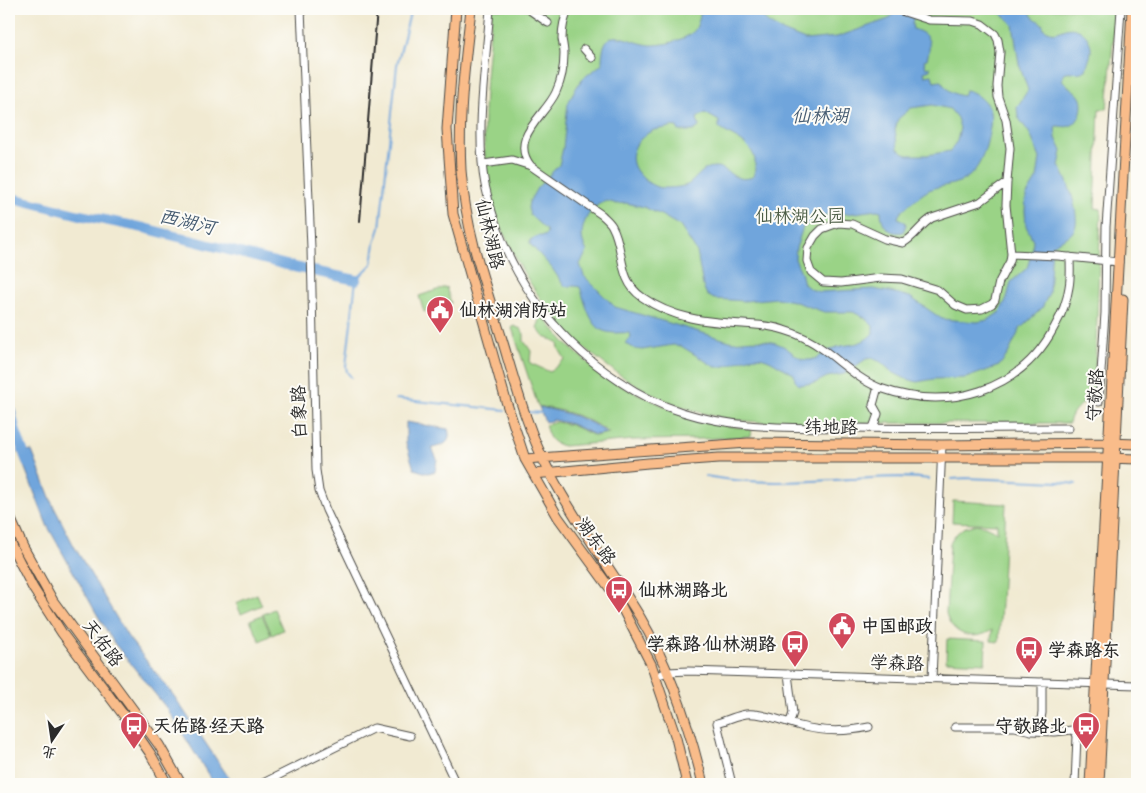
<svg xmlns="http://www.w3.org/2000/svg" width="1146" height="793" font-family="Caveat,'LXGW WenKai TC',sans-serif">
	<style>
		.green { fill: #9ad386; stroke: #627f58 }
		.water { fill: #6fa5dc; stroke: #4d6884; fill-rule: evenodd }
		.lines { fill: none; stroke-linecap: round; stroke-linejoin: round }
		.stream { stroke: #6fa5dc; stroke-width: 2 }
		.river { stroke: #6fa5dc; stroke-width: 10 }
		.minor-casing { stroke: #494844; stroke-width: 9 }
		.major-casing { stroke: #494844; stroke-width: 11 }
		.minor { stroke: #fff; stroke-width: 7 }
		.major { stroke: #f9bc8a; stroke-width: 9 }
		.rail { stroke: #2b2b2b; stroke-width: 2 }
		.labels { text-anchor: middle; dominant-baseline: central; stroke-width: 4; stroke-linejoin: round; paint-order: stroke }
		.park-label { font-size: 18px; fill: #4c5d46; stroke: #fdfcf7 }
		.street-label { font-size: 18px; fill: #2b2b2b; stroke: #fdfcf7 }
		.poi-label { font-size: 18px; font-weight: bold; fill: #2b2b2b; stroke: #fdfcf7; text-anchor: start }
		.water-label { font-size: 19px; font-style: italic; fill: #465c72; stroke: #fdfcf7 }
	</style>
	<rect width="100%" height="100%" fill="#fdfcf7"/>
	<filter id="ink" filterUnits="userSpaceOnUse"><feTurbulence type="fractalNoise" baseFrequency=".02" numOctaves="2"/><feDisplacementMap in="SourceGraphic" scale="10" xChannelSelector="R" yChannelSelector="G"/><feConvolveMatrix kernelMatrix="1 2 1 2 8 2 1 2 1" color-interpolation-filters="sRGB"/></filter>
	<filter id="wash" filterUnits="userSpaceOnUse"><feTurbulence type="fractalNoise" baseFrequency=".0096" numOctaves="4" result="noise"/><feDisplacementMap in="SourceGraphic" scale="20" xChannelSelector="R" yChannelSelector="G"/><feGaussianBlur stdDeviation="1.12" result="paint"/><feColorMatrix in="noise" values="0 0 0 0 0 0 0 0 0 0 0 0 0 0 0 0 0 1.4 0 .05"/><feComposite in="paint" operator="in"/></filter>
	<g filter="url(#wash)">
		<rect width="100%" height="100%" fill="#f1ead2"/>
		<path class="green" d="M492,9h624l-9,100h-8l-4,99 6,1 -7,190c-13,4 -22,10 -25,24h-301c-16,-2 -33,-2 -49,-6 -49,-10 -89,-32 -127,-63 -7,-5 -15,-11 -21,-17 -18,-19 -33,-41 -47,-64 -19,-33 -34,-67 -38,-106 -6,-52 2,-106 6,-158z
			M446,287l5,16 -27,9 -5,-16z
			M536,308l30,36 33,28 18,12 71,33 24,7 40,5 -1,7 -48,3 -70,1 -69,6c-14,-3 -15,-8 -19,-21l11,-3 15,3 24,11 14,-3c-23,-17 -43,-22 -71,-27l-26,-78 2,-2 7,3 3,5v7l7,10 -1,12 20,9 15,-13 -6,-10 -1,-6 -5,-3 -9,-3 -7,-9 3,-8 -7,-7z
			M953,501l53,3 -7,138 -8,-1 1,-11c-18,12 -41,5 -46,-17l4,-69 4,-8 9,-8 13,-4 9,2 12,6v-8l-45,-2z
			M257,594l5,11 -21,9 -5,-11z
			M274,609l9,21 -11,5 -9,-21z
			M262,615l9,20 -11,6 -10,-21z
			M947,639l39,2 -1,22 -39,-2z"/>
		<path class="water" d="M701,9h55l12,14 12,7 25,10 32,-3 52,-18 8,-10h18l-3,15 1,5c17,5 19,13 14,30l-3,1 2,8 4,-1v3l-6,2 1,4 7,-1 2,7 7,-1c6,9 11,13 22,15l2,-6c10,1 23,12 25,22 2,9 -1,21 -3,30 -4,16 -11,34 -28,40 -10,4 -21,4 -30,8 -7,4 -13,9 -19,14 -5,5 -11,8 -12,14l7,4 1,3 -3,7c-14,3 -22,-7 -22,-21l-4,-1 -30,4 -16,-2 -28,15 -7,21 -1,11 6,13 3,12 6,5 10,3 53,-3 22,4 15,4 32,22 35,3 11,-2 12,-8 7,-14 4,-16 16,-14 5,-16 1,-12 -7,-14 -1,-15 1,-15 11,-18 3,-20 -10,-24 -12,-17 -1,-10 11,-17 -9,-26 -6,-39 -4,-5 -14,-11h34l3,7c6,6 10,4 12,13 10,6 13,3 22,0 13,-4 26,9 25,22 0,6 -4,13 -5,19 -11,6 -14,-1 -22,3l-2,8c5,5 14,10 18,16 5,8 0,24 -8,28 -5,3 -10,1 -15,1l-2,1 1,11 6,13 -3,15c8,10 23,53 15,64 -5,9 -15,9 -22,16l-3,47 -7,15 -22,21 -12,25 -9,12 -33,12 -32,1 -17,3 -13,-4 -12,-6 -11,-10 -9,-4 -6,1 -22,15 -17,3 -12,6 -16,2 -4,-4 -1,-7c-12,-5 -24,-17 -37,-17 -15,0 -27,11 -42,10l-34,-21 -8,-1 -31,5 -7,-1 -10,-6 6,-5 -1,-5c-8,-1 -16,1 -23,-1 -17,-3 -22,-31 -27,-45 -6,-2 -10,0 -16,-1l-12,-18 -22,-24v-4l8,-4h7l2,-3 -1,-3 -16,-15 -2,-7 1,-6 8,-14 22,-23 4,-17 5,-45 5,-10 9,-14 20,-15c0,-45 24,-21 49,-19 11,0 20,-2 30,-6 5,-2 13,-6 15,-11 3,-6 4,-13 5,-19zM932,105l18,4 7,9 3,10 -3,13 -7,10 -23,4h-19l-10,-6 -3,-19 3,-11 13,-11zM705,113l14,8v7c19,13 44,18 34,49 -21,7 -24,-11 -39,-10 -11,0 -16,10 -25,17 -3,2 -6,2 -10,3 -18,2 -26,2 -39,-12 -16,-16 -5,-37 14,-45 4,-1 8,-1 12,-2 4,-1 6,-2 11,-1l2,4h14l6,-4 -2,-9zM607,201l10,3 9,-1 18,4 17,8 19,11 17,26 6,34 4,9 7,4 31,2 32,-3 16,3 31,11h29l12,6 8,8v7c-12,14 -25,10 -39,15 -10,4 -17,13 -28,12 -9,-1 -15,-10 -23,-14 -15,-8 -34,-6 -50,-4l-118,-35 -31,-31 -4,-12 7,-12c-2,-5 -5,-11 -5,-16 0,-15 10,-32 25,-35z
			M539,407c26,5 48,11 68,26l-12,2 -24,-11 -17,-4 -9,2z
			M406,422l42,7c4,14 -4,16 -16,19l5,11 -2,13 -8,1 -13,-4 -8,-26z
			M32,451l21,54 21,41 54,91 46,59 59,88h-19l-46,-74 -54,-67 -19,-32 -48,-86 -28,-72z"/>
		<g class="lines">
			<path class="stream" d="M351,377l-4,-5 -1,-6 10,-86 16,-16 3,-21 5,-15 17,-163 14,-56
				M396,399l109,11
				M527,412l15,1
				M705,476c49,9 97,6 147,3 25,-1 52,-4 77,0
				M952,479l14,-1 93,4 17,2"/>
			<path class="river" d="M9,197l71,18 64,13 150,39 62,13
				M9,404l7,28 12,32"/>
		</g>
	</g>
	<g filter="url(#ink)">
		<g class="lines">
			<defs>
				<path id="minor" d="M301,9l10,239 5,222 3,21 7,19 130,274
					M490,9c-4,53 -15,124 -5,176 17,81 65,151 134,196 19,13 40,24 63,31 56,18 113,15 171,16 72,1 144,0 216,0
					M528,9l20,14
					M569,9c-5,9 -7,20 -7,30 1,5 2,10 2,15 0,13 -3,27 -8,38 -10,23 -48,46 -25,74l71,49c3,3 8,7 10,11 13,23 5,54 30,71 31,22 65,25 101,27 14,1 27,1 41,6 14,4 28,11 40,20 18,13 35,30 56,38 68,24 141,4 175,-62 7,-12 12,-25 14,-39 2,-10 1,-20 1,-30
					M895,9l34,11 44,1 9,3 13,10 3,6 2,12 -3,34 1,11 8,23 4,28 -3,34 -1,23 5,49 -1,7 -11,21 -4,18 -3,4 -10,5 -15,1 -12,-5 -17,-15 -36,-11 -21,-1 -40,5 -18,-1 -12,-10 -4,-11 1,-13 7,-12 7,-7 16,-6 14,1 33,15 18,4c12,-6 18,-19 29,-25l48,-16 27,-20
					M584,49l8,9
					M483,164l29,-4 19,6
					M1011,254l47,2 61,6
					M1099,402l6,-89 1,-86 15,-218
					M873,428l5,-14 -5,-9 5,-18
					M788,674l5,39 -3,9
					M656,676l12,-4 20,-1 449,14
					M932,679l10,-234
					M955,727h60l16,4 24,1 17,-2 3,2 2,4 -2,48
					M1039,730l3,-17v-31
					M261,784l113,-56 36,8
					M732,784l-15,-61c12,-3 25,-11 37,-9 16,1 31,8 46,12 23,6 46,6 69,1"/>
				<path id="major" d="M456,9l-9,120 6,85 53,187 19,58 20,35 13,23 59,81 34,66 25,74 11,46
					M471,9c-6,53 -13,107 -10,161 4,57 23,112 40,166 14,46 26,94 49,137 26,50 61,96 90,144 29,49 50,112 63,167
					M1135,69l2,-40
					M525,459l223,-16 194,2 166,-2 29,1
					M534,474l114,-11 71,-5h388l30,1
					M9,515l14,32 30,54 106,144 22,39
					M9,541l24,47 29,45 63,84 25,36 17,31
					M1090,784l42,-775
					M1099,784l24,-485"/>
			</defs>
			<use href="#minor" class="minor-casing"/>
			<use href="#major" class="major-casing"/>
			<use href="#minor" class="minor"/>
			<use href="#major" class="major"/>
			<path class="rail" d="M360,221l17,-212"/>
		</g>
	</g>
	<defs>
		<symbol id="civic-pin" viewBox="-11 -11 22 30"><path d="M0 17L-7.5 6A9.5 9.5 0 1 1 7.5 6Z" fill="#d1495b" stroke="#fdfcf7"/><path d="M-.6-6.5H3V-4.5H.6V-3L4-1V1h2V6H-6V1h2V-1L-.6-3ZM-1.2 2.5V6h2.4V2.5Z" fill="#fff"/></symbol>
		<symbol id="bus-pin" viewBox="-11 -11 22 30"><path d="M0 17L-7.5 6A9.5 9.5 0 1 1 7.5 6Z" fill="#d1495b" stroke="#fdfcf7"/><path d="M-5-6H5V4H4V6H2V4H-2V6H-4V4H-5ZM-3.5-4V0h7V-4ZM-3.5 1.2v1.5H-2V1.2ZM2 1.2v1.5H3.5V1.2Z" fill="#fff"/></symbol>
	</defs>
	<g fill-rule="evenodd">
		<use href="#civic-pin" x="424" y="294" width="32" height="43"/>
		<use href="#bus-pin" x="603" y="574" width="32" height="43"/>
		<use href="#civic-pin" x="826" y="610" width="32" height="43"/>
		<use href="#bus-pin" x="779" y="628" width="32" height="43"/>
		<use href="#bus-pin" x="1013" y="634" width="32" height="43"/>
		<use href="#bus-pin" x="118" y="710" width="32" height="43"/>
		<use href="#bus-pin" x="1070" y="710" width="32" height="43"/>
	</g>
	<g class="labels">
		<g class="park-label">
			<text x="800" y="216">仙林湖公园</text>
		</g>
		<g class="street-label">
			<text transform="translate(490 234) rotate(77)">仙林湖路</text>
			<text transform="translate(1095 395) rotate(-86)">守敬路</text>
			<text transform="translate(299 412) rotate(-92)">白象路</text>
			<text transform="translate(831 427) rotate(1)">纬地路</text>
			<text transform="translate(596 541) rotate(54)">湖东路</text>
			<text transform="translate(103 643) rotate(53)">天佑路</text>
			<text transform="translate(897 663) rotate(2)">学森路</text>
		</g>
		<g class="poi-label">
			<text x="459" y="310">仙林湖消防站</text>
			<text x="638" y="590">仙林湖路北</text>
			<text x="861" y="626">中国邮政</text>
			<text x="776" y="644" text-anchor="end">学森路·仙林湖路</text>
			<text x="1048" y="650">学森路东</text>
			<text x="153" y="726">天佑路·经天路</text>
			<text x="1067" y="726" text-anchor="end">守敬路北</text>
		</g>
		<g class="water-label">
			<text x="820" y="116">仙林湖</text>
			<text transform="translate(187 222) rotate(13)">西湖河</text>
		</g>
	</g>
	<rect width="1146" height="793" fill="none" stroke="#fdfcf7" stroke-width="30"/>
	<g transform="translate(52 740) rotate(193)" stroke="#fdfcf7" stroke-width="4" paint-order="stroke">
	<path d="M0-4L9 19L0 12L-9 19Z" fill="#2b2b2b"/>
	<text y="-8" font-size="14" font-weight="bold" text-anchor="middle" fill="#2b2b2b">北</text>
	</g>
</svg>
